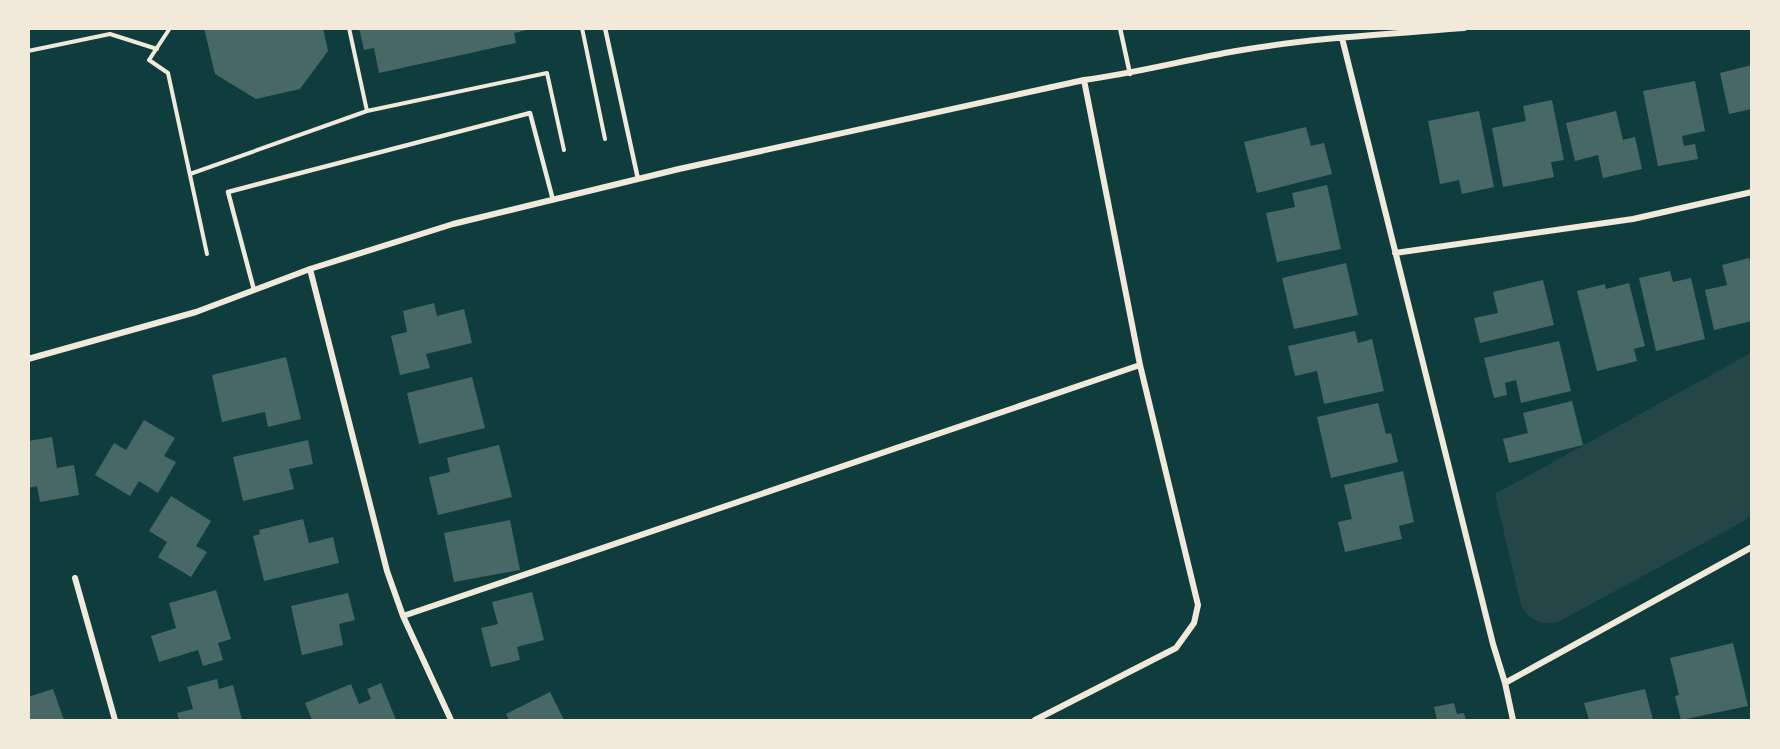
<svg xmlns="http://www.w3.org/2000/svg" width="1780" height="749" font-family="'Noto Sans',sans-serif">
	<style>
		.green { fill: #244646 }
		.building { fill: #486865 }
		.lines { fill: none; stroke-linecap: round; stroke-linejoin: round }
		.path { stroke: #f1e9da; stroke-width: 4 }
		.service { stroke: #f1e9da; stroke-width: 4.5 }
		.minor { stroke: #f1e9da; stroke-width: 6 }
	</style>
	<rect width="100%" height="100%" fill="#0f3d3e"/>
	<path class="green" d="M1751,353v161l-7,7 -186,101c-16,4 -30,-2 -37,-17l-26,-111z"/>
	<path class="building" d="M204,28h119l5,23 -28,38 -44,10 -41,-25z
		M359,28h172v1l-17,4 2,10 -137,30 -5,-25 -10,2z
		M1752,65v44l-23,5 -9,-41z
		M1695,81l10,50 -23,5 2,10 11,-2 3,15 -40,7 -15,-75z
		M1552,100l12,60 -13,2 3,15 -51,10 -11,-59 34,-7 -3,-15z
		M1479,111l15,76 -32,7 -3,-14 -19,4 -12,-63z
		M1616,111l7,29 12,-3 7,32 -39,9 -5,-23 -23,6 -9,-38z
		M1306,127l5,19 13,-3 8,31 -75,19 -13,-51z
		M1327,185l14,64 -64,13 -11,-49 29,-6 -3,-14z
		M1749,258l3,10v53l-38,9 -9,-40 22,-5 -5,-20z
		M1346,263l12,52 -64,14 -12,-51z
		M1670,271l3,11 18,-4 14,61 -49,12 -17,-73z
		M1543,280l11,45 -74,18 -6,-25 24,-5 -5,-21z
		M1629,283l16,63 -11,3 3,12 -40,10 -20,-80 28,-7 1,5z
		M434,303l3,13 27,-7 8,34 -46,11 4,14 -30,7 -9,-39 16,-4 -4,-21z
		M1355,331l3,12 14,-4 12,52 -60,13 -7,-33 -22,5 -7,-30z
		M1559,341l12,50 -50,12 -5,-23 -11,3 2,12 -13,3 -10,-40z
		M286,357l15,62 -33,8 -3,-15 -43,10 -10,-47z
		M472,377l13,51 -66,16 -12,-51z
		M1572,401l11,44 -74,18 -6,-24 25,-6 -5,-20z
		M1378,403l8,31 5,-1 7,29 -67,16 -14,-61z
		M144,420l31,18 -11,18 12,6 -18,31 -19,-12 -9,15 -35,-21 19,-32 12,7z
		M52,437l5,31 17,-3 5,30 -39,7 -3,-16 -9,2v-47z
		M308,440l5,24 -24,5 5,20 -51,12 -10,-44z
		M499,445l13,52 -74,18 -9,-38 21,-5 -3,-14z
		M1403,471l11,51 -15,4 3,13 -57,13 -7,-30 14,-3 -8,-34z
		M171,496l40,25 -15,25 11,6 -16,25 -33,-20 9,-15 -18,-11z
		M303,519l6,24 24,-6 6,26 -75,18 -11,-45 7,-2 -1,-4z
		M510,520l10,50 -66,12 -10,-49z
		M216,590l15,49 -13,4 5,17 -20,6 -5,-16 -39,12 -8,-26 25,-8 -7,-25z
		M532,592l12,48 -27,7 3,13 -29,7 -10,-39 17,-4 -6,-22z
		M348,593l7,27 -16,4 4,21 -41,10 -11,-49z
		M1733,643l15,63 -67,14 -6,-24 4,-1 -9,-37z
		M217,679l2,10 14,-4 9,35h-63l-2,-7 16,-4 -6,-22z
		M381,683l15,37h-84l-7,-17 46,-19 8,20 12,-5 -4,-10z
		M53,689l11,31h-36v-23z
		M1645,689l8,31h-64l-5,-17z
		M550,692l14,28h-55l-3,-6z
		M1454,703l3,11 7,-1 2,7h-29l-3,-13z"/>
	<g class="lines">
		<path class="path" d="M170,28l-21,32 19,13 39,181
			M349,28l18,83
			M582,28l23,111
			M28,51l82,-17 47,15
			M190,174l177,-63 180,-38 17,77"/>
		<path class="service" d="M605,28l33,151
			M1120,28l10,46
			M254,290l-26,-98 302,-79 23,87"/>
		<path class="minor" d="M1342,38l151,606 12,39 8,37
			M1395,253l238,-34 119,-27
			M310,269l77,302 16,45 48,104
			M28,359l168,-47 114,-43 143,-45 226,-55 405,-89c52,-7 101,-20 152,-29 75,-13 152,-17 228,-23
			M75,578l40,142
			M403,616l737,-251
			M1505,683l247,-136
			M1035,720l141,-72 18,-25 4,-18 -58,-240 -56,-285"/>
	</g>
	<rect width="1780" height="749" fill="none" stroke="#f1e9da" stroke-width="60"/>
</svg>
